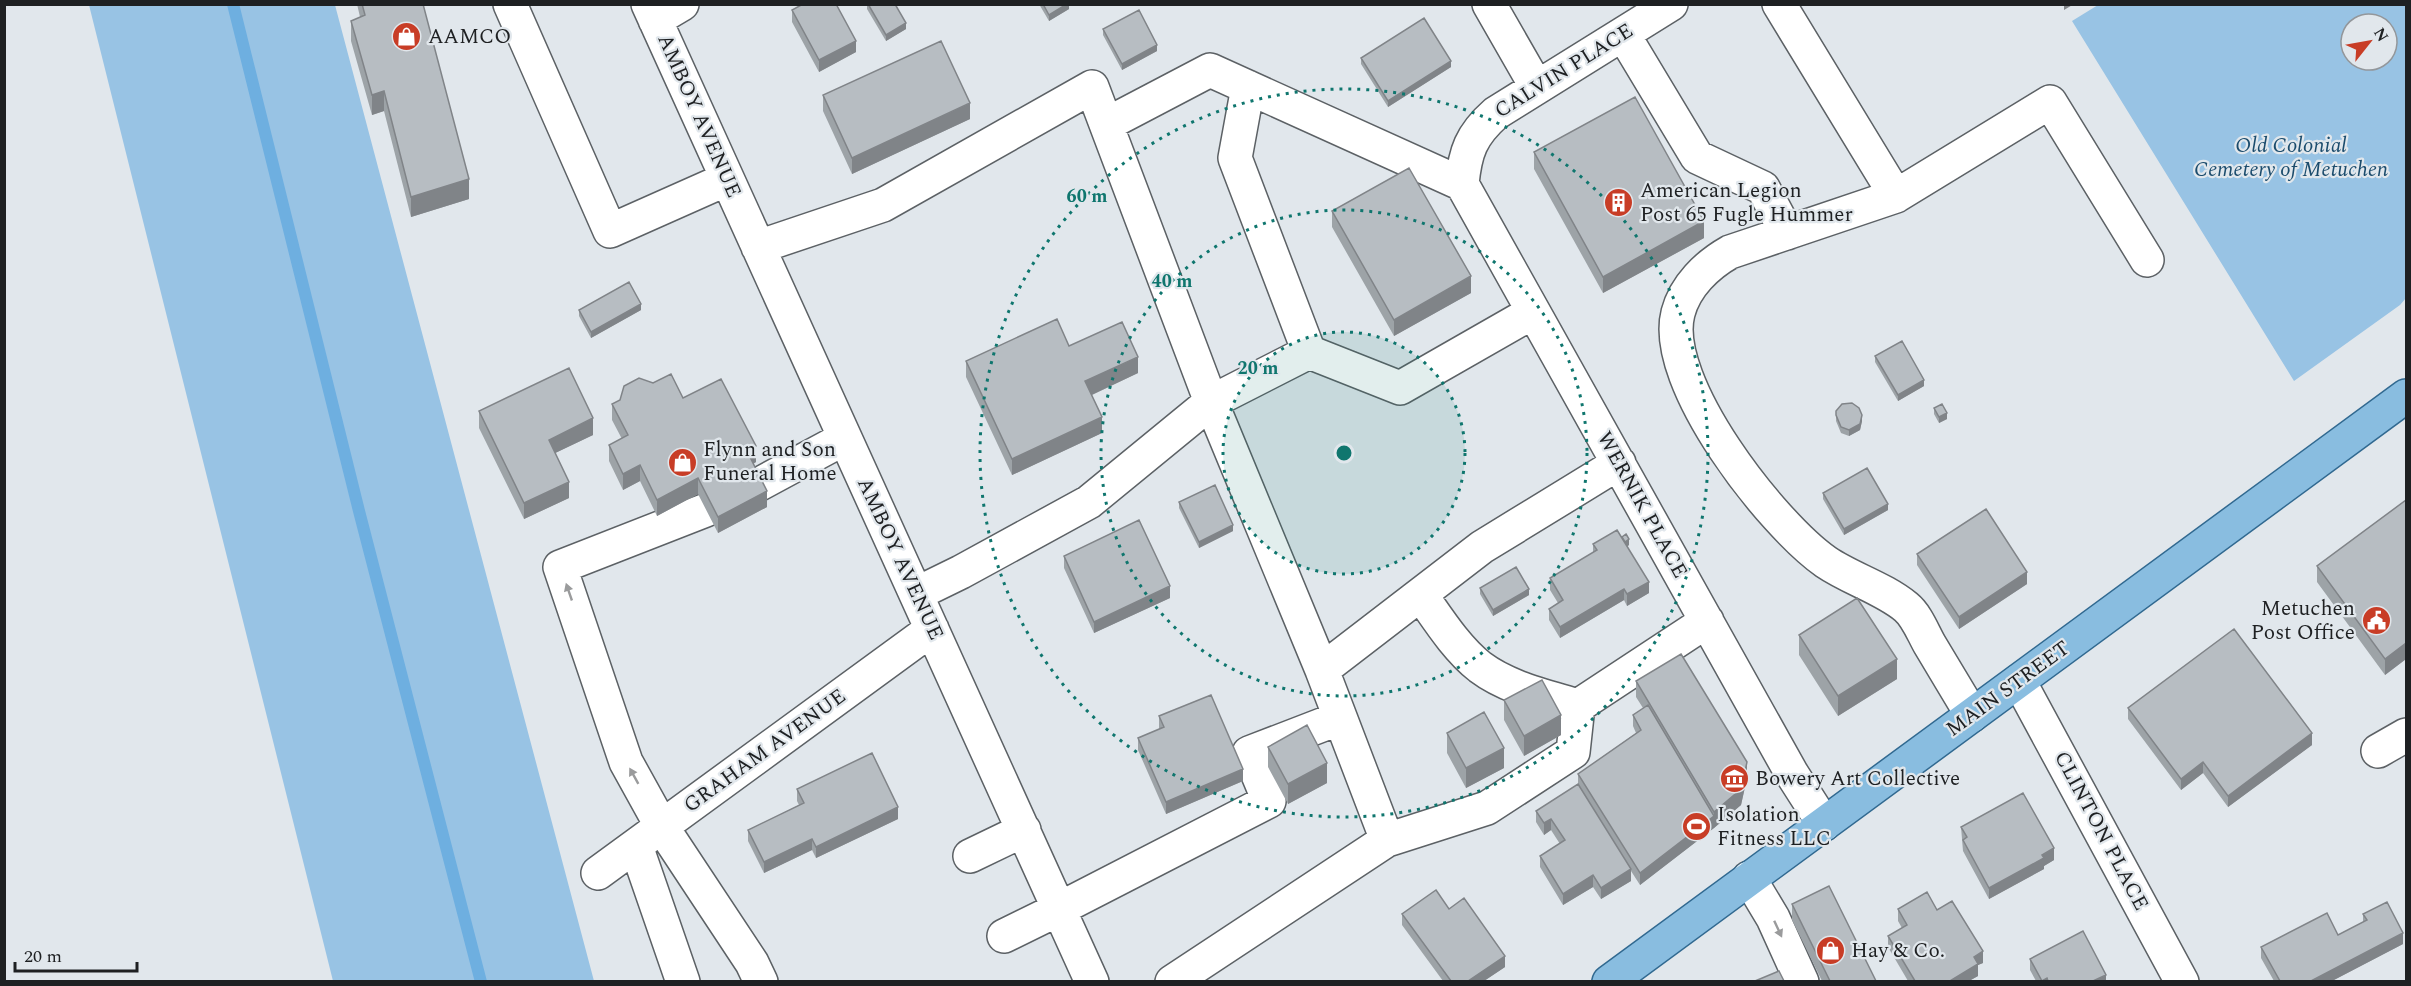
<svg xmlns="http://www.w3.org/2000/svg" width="2411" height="986" font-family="Spectral,serif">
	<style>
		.green { fill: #98c3e4; fill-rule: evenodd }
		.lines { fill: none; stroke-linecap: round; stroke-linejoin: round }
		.stream { stroke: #6eafe0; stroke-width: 12 }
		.minor-casing { stroke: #5c6165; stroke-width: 36 }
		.major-casing { stroke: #316990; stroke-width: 36 }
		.minor { stroke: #fff; stroke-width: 33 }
		.major { stroke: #89bde0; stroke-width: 33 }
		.wall { fill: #9da3a7 }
		.shaded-wall { fill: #808488 }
		.building { fill: #b7bdc2; stroke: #808488; stroke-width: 1.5 }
		.oneway { fill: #9a9b9c }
		.ring { fill: none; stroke: #0f766e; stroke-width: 3; stroke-dasharray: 3 6 }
		.labels { text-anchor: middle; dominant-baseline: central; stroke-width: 4.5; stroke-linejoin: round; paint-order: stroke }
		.poi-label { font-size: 21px; fill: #1e2022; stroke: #e1e7ec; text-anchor: start }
		.street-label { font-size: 21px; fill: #1e2022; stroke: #e1e7ec }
		.park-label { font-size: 21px; font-style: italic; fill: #1b4c6d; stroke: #e1e7ec }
		.centre { fill: #0f766e; stroke: #e1e7ec; stroke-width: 3 }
		.ring-label { font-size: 18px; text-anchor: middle; font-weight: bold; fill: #0f766e; stroke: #e1e7ec; stroke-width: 4.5; stroke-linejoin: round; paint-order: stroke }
	</style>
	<rect width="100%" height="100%" fill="#e1e7ec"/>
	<path class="green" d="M89,5h246l259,976h-261z
		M2098,5h308v293l-6,7 -106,76 -222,-360zM2351,24h36v36h-36z"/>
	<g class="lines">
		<path class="stream" d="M233,4l126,507 122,471"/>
		<defs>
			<path id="minor" d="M510,4l100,227 117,-52
				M648,4l444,978
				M1489,4l47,82
				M1779,4l117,192 154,-94 97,158
				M655,20l27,-16
				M1623,34l74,123 66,31 24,45
				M1248,87l-13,71 74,194 91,36 133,-76
				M1107,124l103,-54 252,114
				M1462,184l330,590 32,50
				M1462,184c3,-32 9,-49 34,-71l175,-109
				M1896,196l-166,56c-23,13 -45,34 -52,61 -18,69 94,211 148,249 25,17 57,26 80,45 11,9 17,26 24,38 14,23 28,47 42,70
				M758,247l125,-42 209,-118 119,315 111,268 65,170
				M756,486l89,-48
				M706,510l-146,57 66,195 36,65 90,136 9,19
				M916,594l45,-22 128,-70 122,-100 98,-50
				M1421,595c17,24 35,53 59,72 28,21 65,29 98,39
				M1322,670l160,-123 137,-84
				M2019,681l163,301
				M2378,751l28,-16
				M636,846l47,136
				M970,856l54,-26
				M598,873l334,-244
				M1749,878l24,40 29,64
				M1004,936l55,-27 210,-108 -20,-48 91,-35
				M1172,982l215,-142 100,-32 86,-56 5,-46 129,-85"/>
			<path id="major" d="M1609,982l797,-586"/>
		</defs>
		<use href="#minor" class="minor-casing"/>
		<use href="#major" class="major-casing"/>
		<use href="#minor" class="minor"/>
		<use href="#major" class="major"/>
	</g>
	<path class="wall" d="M357,4h66l46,195 -58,18 -27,-106 -12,4 -21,-74v-20l9,-4z
		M867,4h28l11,25 -20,12 -19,-32z
		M1039,4h30v5l-20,12z
		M792,10l64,42 -37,20 -27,-50z
		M1103,29l54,22 -35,19 -19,-35z
		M1361,58l90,9 -63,40 -27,-43z
		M823,95l147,24 -118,55 -29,-63z
		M1534,152l170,86 -101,55 -69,-124z
		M1332,211l139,82 -77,43 -62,-109z
		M579,310h62l-50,28 -12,-22z
		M1069,346l69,27 -46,22 10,38 -90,42 -46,-98v-16z
		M1875,356l49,30 -26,15 -23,-39z
		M683,398l73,64 -3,2 14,43 -49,26 -20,-39 -41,22 -17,-35 -17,9 -14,-29v-16l13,-6 -10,-19v-16z
		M1934,408l13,11 -8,4 -5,-9z
		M479,411l114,24 -38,18 14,45 -45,21 -45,-91z
		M1836,415l26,6 -2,9 -11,6 -8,-3 -5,-12z
		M1823,493l65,17 -44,25 -21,-36z
		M2406,500v159l-21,16 -68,-93v-16z
		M1179,502l54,29 -34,17 -20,-40z
		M1622,537l7,8 -2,1 22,47 -22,13 -3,-6 -64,38 -11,-18v-11l9,-6 -8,-13v-12l43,-25v-9z
		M1917,554l110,30 -68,45 -42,-64z
		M1064,556l106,42 -76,35 -30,-65z
		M1480,588l49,7 -36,21 -13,-22z
		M1799,635l98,44 -59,37 -39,-61z
		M1636,681l111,97 -6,27 -27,23 -74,57 -9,-14v10l-30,18 -8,-12 -30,18 -23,-38v-11l20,-12 -9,-14 -7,5 -8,-13v-11l42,-27v-10l58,-41 -3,-7v-11l10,-7 -7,-11z
		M1504,700l57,35 -37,21 -20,-36z
		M2128,708l184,37 -84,62 -25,-34 -22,17 -53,-71z
		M1159,716l84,65 -77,33 -28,-64v-12l21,-9z
		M1447,733l57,35 -38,20 -19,-35z
		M1268,747l59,36 -39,21 -20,-37z
		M797,789l101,30 -82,39 -4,-8 -48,23 -16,-32v-11l51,-25 -2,-4z
		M1961,827l93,33 -10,6v3l-55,30 -26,-48z
		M1792,904l84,77h-54l-30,-61z
		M1449,909l56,58 -21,14h-41l-41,-56v-11z
		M1898,909l39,1 46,53 -5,2v11l-9,5h-61l-20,-34v-11l14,-8 -4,-7z
		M2363,914l40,30 -71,37h-58l-13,-23v-11l77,-12 25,-13z
		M2030,959l76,22h-70l-6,-11z"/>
	<path class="shaded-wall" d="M1067,4h2v5l-20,12v-6z
		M2064,4h10l-10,6z
		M906,23v6l-20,12v-6z
		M856,41v11l-37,20v-12z
		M1157,45v6l-35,19v-6z
		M1451,61v6l-63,40v-6z
		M384,91v20l-12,4v-20z
		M970,103v16l-118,55v-16z
		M469,179v20l-58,18v-20z
		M1704,221v17l-101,55v-16z
		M1471,276v17l-77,43v-16z
		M641,304v6l-50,28v-6z
		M1138,357v16l-53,25v-17z
		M1924,380v6l-26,15v-6z
		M1947,413v6l-8,4v-6z
		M1862,415v6l-2,9 -11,6v-6z
		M1102,417v16l-90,42v-16z
		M593,418v17l-44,21v-16z
		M756,446v16l-9,5v-16z
		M640,465v16l-17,9v-16z
		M698,478v16l-41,22v-16z
		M569,482v16l-45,21v-16z
		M767,491v16l-49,26v-16z
		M1888,504v6l-44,25v-6z
		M1233,525v6l-34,17v-6z
		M1629,539v6l-4,3v-6z
		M2027,572v12l-68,45v-12z
		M1649,582v11l-22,13v-12z
		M1170,586v12l-76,35v-11z
		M1529,589v6l-36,21v-6z
		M1624,589v11l-64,38v-11z
		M2406,643v16l-21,16v-16z
		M1897,659v20l-59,37v-20z
		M1561,715v20l-37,21v-20z
		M2312,733v12l-84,62v-11z
		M1504,748v20l-38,20v-20z
		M1747,762v16l-6,27 -27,23 -74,57v-12l74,-57v-4z
		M2203,762v11l-22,17v-11z
		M1327,763v20l-39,21v-20z
		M1243,769v12l-77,33v-12z
		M898,807v12l-82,39v-11z
		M1551,819v11l-7,5v-12z
		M812,839v11l-48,23v-11z
		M2054,848v12l-10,6v3l-55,30v-11z
		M1631,869v12l-30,18v-11z
		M1593,875v12l-30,18v-11z
		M2403,933v11l-71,37h-21z
		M1983,951v12l-5,2v11l-9,5h-19l24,-24z
		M1505,956v11l-21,14h-16z
		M2106,975v6h-13z"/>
	<path class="building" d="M362,4h61l46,175 -58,18 -27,-106 -12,4 -21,-74 14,-6z
		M803,4h33l20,37 -37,19 -27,-50z
		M868,4h27l11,19 -20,12z
		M1043,4h24l-18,11z
		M1139,10l18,35 -35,19 -19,-35z
		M1424,18l27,43 -63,40 -27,-43z
		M941,41l29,62 -118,55 -29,-63z
		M1635,97l69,124 -101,56 -69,-125z
		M1409,168l62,108 -77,44 -62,-109z
		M629,282l12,22 -50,28 -12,-22z
		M1057,319l12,27 53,-24 16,35 -53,24 17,36 -90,42 -46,-98z
		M1902,341l22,39 -26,15 -23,-39z
		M569,368l24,50 -44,22 20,42 -45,21 -45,-92z
		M671,374l12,24 38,-19 35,67 -9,5 20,40 -49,26 -20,-39 -41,22 -17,-35 -17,9 -14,-29 19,-10 -16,-31 8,-4 4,-14 15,-8 14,5z
		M1852,403l7,5 3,7 -2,9 -11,6 -8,-3 -5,-12v-4l6,-7z
		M1942,404l5,9 -8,4 -5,-9z
		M1867,468l21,36 -44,25 -21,-36z
		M1215,485l18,40 -34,17 -20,-40z
		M2406,500v143l-21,16 -68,-93z
		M1986,509l41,63 -68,45 -42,-63z
		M1139,520l31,66 -76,36 -30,-66z
		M1617,530l32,52 -22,12 -3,-5 -64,38 -11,-18 14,-9 -13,-22 47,-28 -4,-6z
		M1626,534l3,5 -4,3 -3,-5z
		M1516,567l13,22 -36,21 -13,-22z
		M1857,598l40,61 -59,37 -39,-61z
		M2234,629l78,104 -84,63 -25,-34 -22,17 -53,-71z
		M1681,654l66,108 -6,27 -27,23 -78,-131z
		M1542,680l19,35 -37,21 -20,-36z
		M1211,695l32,74 -77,33 -28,-64 26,-11 -5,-11z
		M1648,705l66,111 -74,57 -62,-99 63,-44 -8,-15z
		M1484,712l20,36 -38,20 -19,-35z
		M1307,725l20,38 -39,21 -20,-37z
		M872,753l26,54 -82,40 -4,-8 -48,23 -16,-32 56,-27 -7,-14z
		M1578,784l53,85 -30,19 -8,-13 -30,19 -23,-38 25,-16 -14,-21 -7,4 -8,-12z
		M2023,793l31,55 -12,7 2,3 -55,30 -26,-48 4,-3 -6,-10z
		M1829,886l47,95h-46l-38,-77z
		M1436,890l13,19 15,-11 41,58 -37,25h-17l-49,-67z
		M1927,892l10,18 15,-9 31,50 -9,6 4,7 -28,17h-35l-27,-45 19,-11 -9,-16z
		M2387,902l16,31 -92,48h-31l-19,-34 66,-34 11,22 29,-15 -4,-6z
		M2083,931l23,44 -13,6h-45l-1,-3 -5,3 -12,-22z
		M1779,971l5,10h-29z"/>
	<defs><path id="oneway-solid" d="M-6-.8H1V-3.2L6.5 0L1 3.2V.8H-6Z" transform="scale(1.5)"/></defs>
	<g class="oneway">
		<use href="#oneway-solid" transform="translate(569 592) rotate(-109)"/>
		<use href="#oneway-solid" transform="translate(634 776) rotate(-119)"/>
		<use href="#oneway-solid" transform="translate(1778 929) rotate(65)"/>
	</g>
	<circle cx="1344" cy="453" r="121" fill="#0f766e" fill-opacity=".12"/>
	<g class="ring">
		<circle cx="1344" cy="453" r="121"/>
		<circle cx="1344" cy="453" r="243"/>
		<circle cx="1344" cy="453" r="364"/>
	</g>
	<defs>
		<symbol id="shop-disc" viewBox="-11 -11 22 22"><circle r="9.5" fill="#c83d26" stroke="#e1e7ec"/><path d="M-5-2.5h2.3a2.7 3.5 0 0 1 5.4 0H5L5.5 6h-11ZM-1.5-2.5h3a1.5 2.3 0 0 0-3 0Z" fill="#fff"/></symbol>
		<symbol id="building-disc" viewBox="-11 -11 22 22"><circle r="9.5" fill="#c83d26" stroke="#e1e7ec"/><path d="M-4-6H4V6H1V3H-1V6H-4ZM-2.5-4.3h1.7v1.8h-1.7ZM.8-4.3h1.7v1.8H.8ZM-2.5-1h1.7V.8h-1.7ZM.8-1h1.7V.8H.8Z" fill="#fff"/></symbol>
		<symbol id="civic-disc" viewBox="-11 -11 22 22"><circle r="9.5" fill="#c83d26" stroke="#e1e7ec"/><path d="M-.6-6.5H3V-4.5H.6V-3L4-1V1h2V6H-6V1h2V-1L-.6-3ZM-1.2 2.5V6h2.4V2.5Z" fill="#fff"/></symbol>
		<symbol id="museum-disc" viewBox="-11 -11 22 22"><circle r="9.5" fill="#c83d26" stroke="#e1e7ec"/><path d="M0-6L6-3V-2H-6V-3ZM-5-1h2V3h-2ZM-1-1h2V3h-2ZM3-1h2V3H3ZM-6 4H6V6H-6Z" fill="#fff"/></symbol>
		<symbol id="stadium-disc" viewBox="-11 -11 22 22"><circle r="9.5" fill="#c83d26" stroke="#e1e7ec"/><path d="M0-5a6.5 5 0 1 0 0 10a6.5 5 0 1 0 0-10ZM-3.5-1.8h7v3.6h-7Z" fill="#fff"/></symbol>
	</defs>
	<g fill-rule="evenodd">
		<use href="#shop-disc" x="390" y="20" width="33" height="33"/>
		<use href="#building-disc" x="1602" y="186" width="33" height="33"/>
		<use href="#shop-disc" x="666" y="446" width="33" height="33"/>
		<use href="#civic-disc" x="2360" y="604" width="33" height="33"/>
		<use href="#museum-disc" x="1718" y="762" width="33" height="33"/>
		<use href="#stadium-disc" x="1680" y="810" width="33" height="33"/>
		<use href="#shop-disc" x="1814" y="934" width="33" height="33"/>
	</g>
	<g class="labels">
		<g class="poi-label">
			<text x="428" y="37">AAMCO</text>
			<text x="1640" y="191">American Legion<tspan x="1640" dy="24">Post 65 Fugle Hummer</tspan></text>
			<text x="703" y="450">Flynn and Son<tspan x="703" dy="24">Funeral Home</tspan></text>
			<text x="2355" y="609" text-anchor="end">Metuchen<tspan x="2355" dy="24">Post Office</tspan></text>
			<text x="1755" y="779">Bowery Art Collective</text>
			<text x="1717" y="815">Isolation<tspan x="1717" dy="24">Fitness LLC</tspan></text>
			<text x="1851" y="951">Hay &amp; Co.</text>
		</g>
		<g class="street-label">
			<text transform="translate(1564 71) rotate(-32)">CALVIN PLACE</text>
			<text transform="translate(699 116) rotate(66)">AMBOY AVENUE</text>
			<text transform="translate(1642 505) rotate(61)">WERNIK PLACE</text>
			<text transform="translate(900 559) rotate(65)">AMBOY AVENUE</text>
			<text transform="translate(2008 689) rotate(-36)">MAIN STREET</text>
			<text transform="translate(765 751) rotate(-36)">GRAHAM AVENUE</text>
			<text transform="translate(2101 831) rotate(62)">CLINTON PLACE</text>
		</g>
		<g class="park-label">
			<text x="2291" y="146">Old Colonial<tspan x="2291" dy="24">Cemetery of Metuchen</tspan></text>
		</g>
	</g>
	<circle cx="1344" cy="453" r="9" class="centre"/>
	<g class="ring-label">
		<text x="1087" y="202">60 m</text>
		<text x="1172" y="287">40 m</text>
		<text x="1258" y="374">20 m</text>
	</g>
	<rect width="2411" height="986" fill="none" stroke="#1e2022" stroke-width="12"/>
	<g transform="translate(2369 42) rotate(59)"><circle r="28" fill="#e1e7ec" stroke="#93979b" stroke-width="1.5"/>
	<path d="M0-4.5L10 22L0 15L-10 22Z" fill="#c83d26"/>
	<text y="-9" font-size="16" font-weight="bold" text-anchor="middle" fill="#1e2022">N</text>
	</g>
	<path d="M15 962v9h122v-9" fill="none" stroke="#1e2022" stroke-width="3"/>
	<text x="24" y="962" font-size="18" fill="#1e2022" stroke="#e1e7ec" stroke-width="4.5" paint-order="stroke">20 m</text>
</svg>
